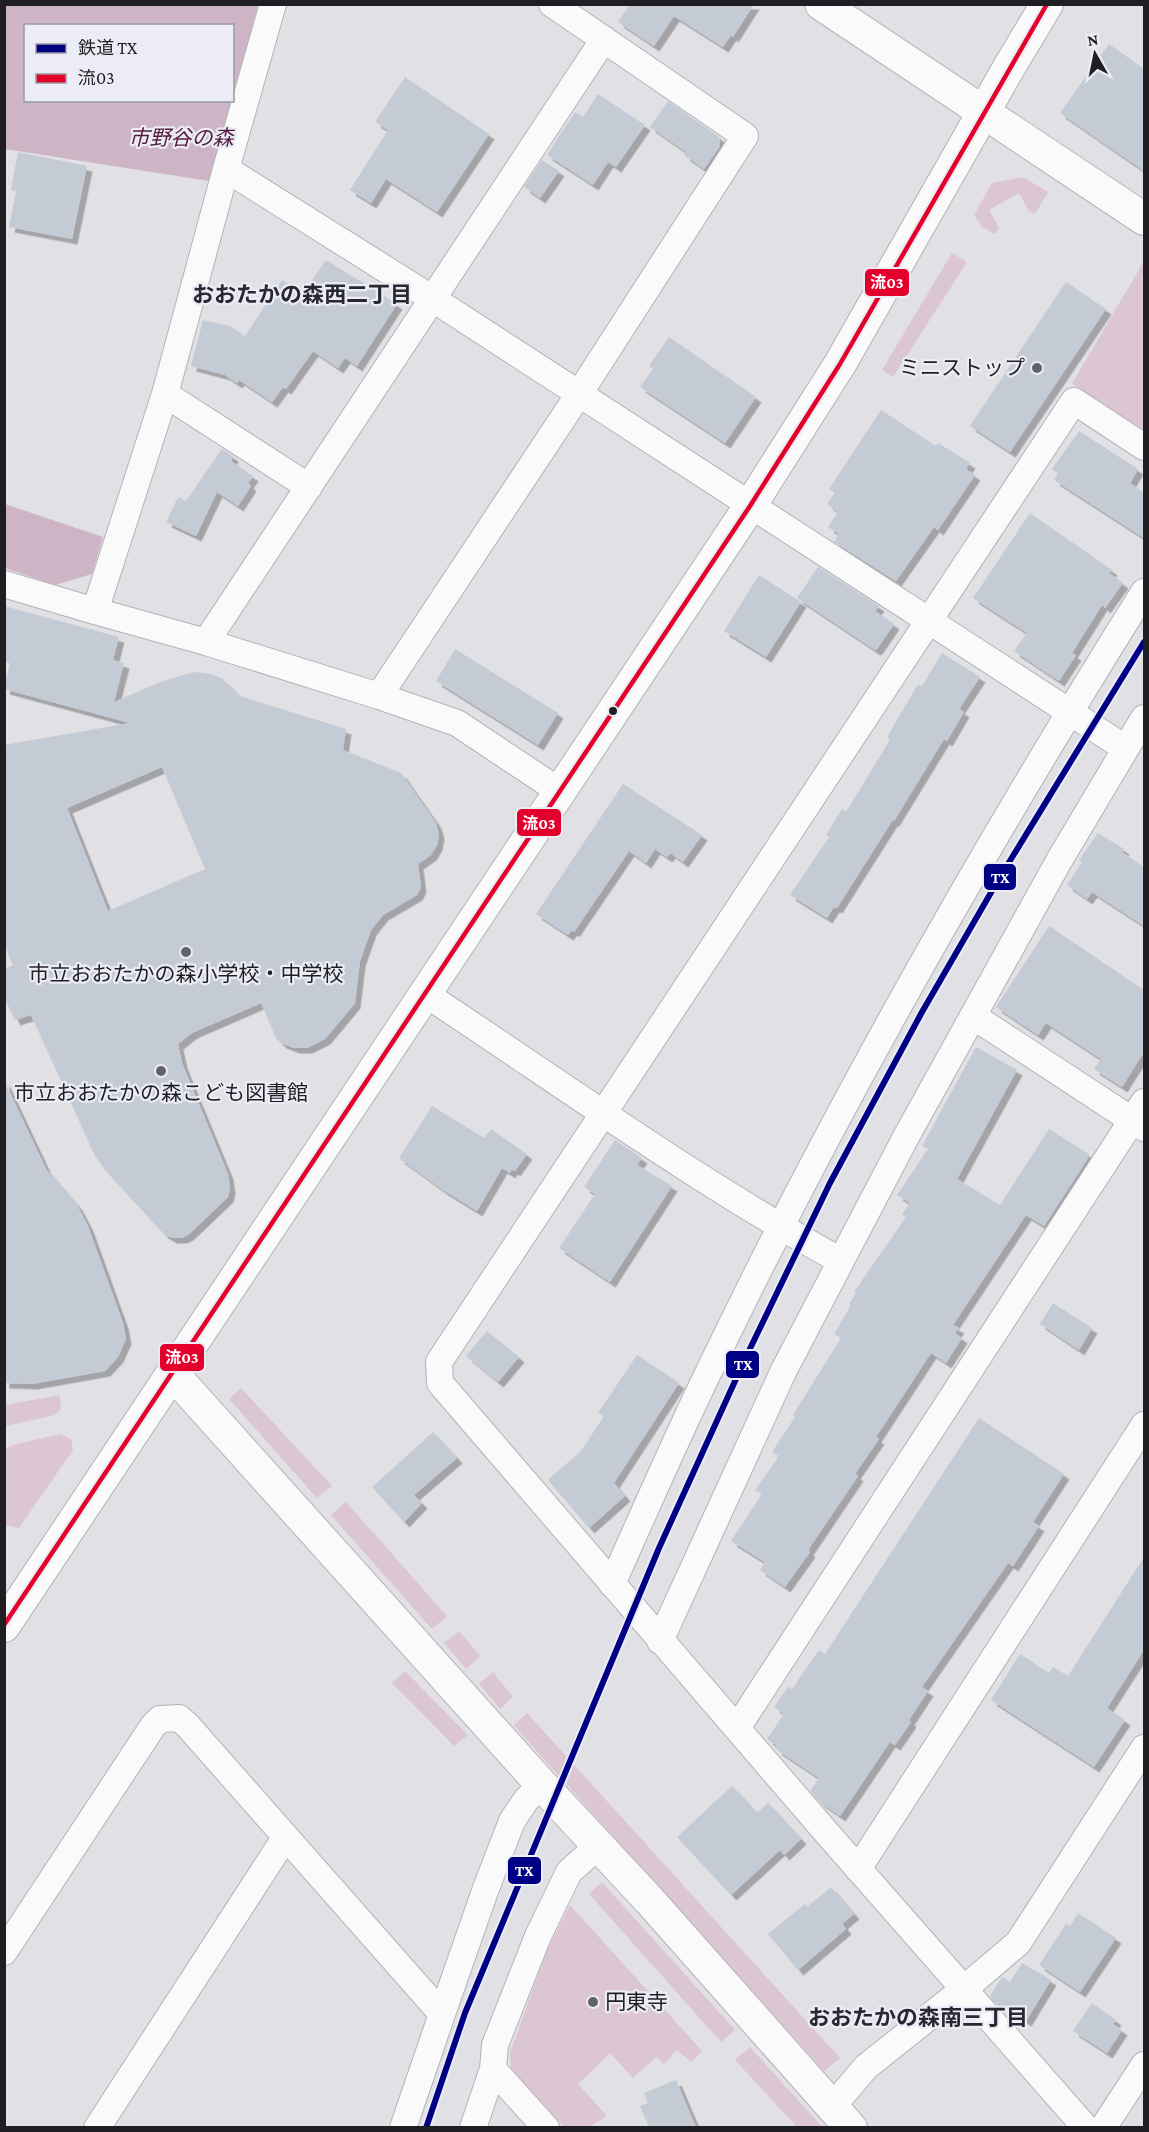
<svg xmlns="http://www.w3.org/2000/svg" width="1149" height="2132" font-family="'Crimson Pro','Noto Sans JP',serif">
	<style>
		.green { fill: #dcc6d4 }
		.forest { fill: #ceb5c5 }
		.building { fill: #c4cbd5; fill-rule: evenodd; filter: url(#shadow) }
		.lines { fill: none; stroke-linecap: round; stroke-linejoin: round }
		.minor-casing { stroke: #b3b3b7; stroke-width: 28 }
		.tertiary-casing { stroke: #b3b3b7; stroke-width: 34 }
		.minor { stroke: #fafafb; stroke-width: 26 }
		.tertiary { stroke: #fafafb; stroke-width: 32 }
		.bus-1-casing { stroke: #ebecf5; stroke-width: 9 }
		.bus-1 { stroke: #e4002b; stroke-width: 4.5 }
		.rail-1-casing { stroke: #ebecf5; stroke-width: 10 }
		.rail-1 { stroke: #000084; stroke-width: 6 }
		.poi-dot { fill: #636367; stroke: #ebecf5; stroke-width: 2 }
		.bus-dot { fill: #1f1f23; stroke: #ebecf5; stroke-width: 2 }
		.labels { text-anchor: middle; dominant-baseline: central; stroke-width: 4.5; stroke-linejoin: round; paint-order: stroke }
		.park-label { font-size: 21px; font-style: italic; fill: #541b3f; stroke: #ebecf5 }
		.poi-label { font-size: 21px; fill: #1f1f23; stroke: #ebecf5 }
		.neighbourhood-label { font-size: 22px; font-weight: bold; fill: #282930; stroke: #ebecf5 }
		.line-badge { stroke: #ebecf5; stroke-width: 2 }
		.badge-label { font-size: 16px; text-anchor: middle; font-weight: bold; fill: #fff }
	</style>
	<defs>
		<filter id="shadow"><feDropShadow dx="5.5" dy="5.5" stdDeviation="0" flood-color="#0004"/></filter>
	</defs>
	<rect width="100%" height="100%" fill="#e0e0e5"/>
	<path class="green" d="M1023,177l25,15 -13,22 -6,-3 -10,-18 -30,17 10,18 -4,6 -13,-7 -8,-12 18,-32z
		M952,253l15,9 -74,115 -11,-7z
		M1144,261v169l-72,-46z
		M241,1388l91,98 -15,12 -88,-99z
		M60,1395l1,14 -6,6 -50,11v-21z
		M60,1434l11,5 2,11 -54,78 -14,-3v-76l8,-4z
		M346,1502l101,114 -15,13 -101,-114z
		M459,1631l21,25 -14,13 -22,-26z
		M405,1671l63,64 -14,11 -62,-63z
		M493,1672l20,25 -13,12 -21,-25z
		M527,1713l313,345 -16,13 -308,-343 -2,-3z
		M602,1882l133,148 -14,12 -132,-148z
		M570,1905l132,146 -11,11 -14,-12 -13,14 -8,-7 -23,21 -23,-25 -32,31 29,32 -18,11h-25l-53,-57 -1,-17 36,-100z
		M750,2047l72,80h-25l-62,-67z"/>
	<path class="forest" d="M4,5h254l-25,92 -1,-71h-206v74l206,1 -23,80 -204,-32z
		M5,504l98,33 -11,37 -37,11 -50,-17z"/>
	<path class="building" d="M630,4h124l-21,33 -2,-2 -8,12 -49,-31 -20,30 -36,-24z
		M1109,44l35,25v102l-84,-58z
		M405,77l84,57 -52,78 -51,-33 -15,24 -21,-13 38,-60 -13,-8z
		M598,94l47,31 -29,42 -8,-5 -15,23 -46,-30 28,-43 8,5z
		M668,101l51,36 1,9 -16,23 -20,-14 2,-3 -36,-25z
		M18,152l69,14 -15,73 -63,-12 7,-36 -5,-1z
		M542,160l17,11 -19,27 -16,-11z
		M326,260l71,44 -40,62 -12,-8 -7,10 -25,-17 -27,38 -3,-2 -11,15 -33,-22 -2,3 -12,-8 -34,-9 12,-46 27,6 15,10 37,-56 21,13z
		M1066,282l40,27 -96,143 -40,-26z
		M669,337l87,60 -31,46 -85,-56 13,-18 -4,-3z
		M881,410l55,36 2,-3 32,20 -4,6 9,6 -37,55 -4,-3 -38,54 -62,-39 5,-8 -11,-7 10,-15 -11,-8 8,-11 -6,-4z
		M1079,431l59,38 -8,14 14,10v45l-90,-58 4,-6 -6,-5z
		M222,449l11,7 -2,5 22,15 -5,7 3,3 -13,20 -21,-14 -21,44 -30,-14 12,-25 8,4z
		M1030,513l82,57 -3,3 14,10 -18,25 -3,-3 -30,48 4,2 -17,26 -45,-30 13,-18 -54,-35z
		M818,567l61,39 -4,5 19,13 -17,25 -2,1 -78,-52z
		M759,575l42,27 -35,55 -42,-26z
		M4,606l115,31 -6,23 11,3 -10,39 46,-20 34,-10 17,2 12,5 17,17 106,33 -3,21 58,23 35,50 3,11 -2,11 -6,10 -13,9 3,23 -4,8 -34,20 -12,15 -11,31 -5,42 -30,36 -18,9h-13l-13,-5 -5,-5 -15,-35 -69,30 -14,11 4,19 46,111 2,14 -2,9 -40,38 -6,3h-10l-8,-4 -59,-64 -10,-14 -64,-141 -16,5 -11,-23v-28l9,-4 -9,-21v-199l126,-22 -126,-34 6,-26 -6,-2zM162,767l43,102 -97,42 -41,-103z
		M455,649l103,64 -20,32 -102,-64z
		M942,653l38,24 -21,32 5,3 -17,29 -3,-2 -50,82h-2l-55,87 -3,-1 -7,11 -37,-23 39,-58 -3,-2 16,-26 4,3 44,-72 -3,-3 31,-53 4,2z
		M623,784l79,51 -19,27 -13,-9 -3,4 -12,-8 -9,14 -17,-12 -55,81 -2,-2 -4,5 -32,-21z
		M1098,833l26,16 -2,3 22,15v59l-52,-34 -5,7 -20,-14 15,-23 -3,-2z
		M1049,926l95,64v62l-22,35 -28,-18 7,-10 -55,-36 -8,12 -42,-28z
		M976,1047l41,23 -60,109 43,26 49,-76 41,26 -46,71 -18,-11 -73,110 6,3 -4,5 7,5 -16,25 -15,-10 -55,84 3,2 -24,35 3,2 -50,74 2,2 -25,35 -25,-17 5,-8 -34,-21 31,-47 -7,-4 24,-34 -7,-4 23,-35 -2,-2 48,-77 -7,-4 17,-29 -2,-1 7,-11 -2,-1 52,-75 -4,-3 8,-11 -13,-8 31,-46 -6,-3z
		M4,1080l42,89 31,36 11,21 35,97 3,16 -8,18 -13,14 -73,13 -28,-1z
		M432,1106l52,32 7,-9 36,25 -12,17 -3,-2 -2,4 -8,-5 -25,43 -34,-21 -44,-32z
		M615,1140l27,18 -5,7 35,21 -62,96 -51,-34 36,-54 -11,-7z
		M1053,1303l39,25 -13,22 -39,-26z
		M487,1331l32,26 -21,25 -32,-26z
		M637,1355l42,28 -65,100 11,13 -36,32 -41,-48 33,-29 23,-35 -6,-3z
		M979,1418l85,56 -31,48 6,4 -26,40 -5,-3 -86,124 6,4 -19,29 2,2 -16,23 -5,-3 -50,74 -20,-14 -10,-11 9,-13 -42,-28 -1,-5 -9,-6 17,-25 -10,-7 14,-20 4,2 27,-39 6,4z
		M433,1432l24,26 -43,37 8,8 -18,19 -32,-35z
		M1144,1557v93l-37,58 18,12 -31,47 -103,-67 29,-46 29,19 4,-6 15,9z
		M732,1786l25,27 11,-10 33,36 -17,16 -4,-5 -49,45 -54,-58z
		M831,1887l23,27 -12,10 4,5 -48,41 -30,-36 37,-30 2,3z
		M1078,1913l38,25 -36,54 -41,-27 27,-41 4,2z
		M1022,1963l29,17 -25,41 -32,-20 -4,-5 12,-19 8,5z
		M1092,2003l24,17 -3,4 9,6 -15,23 -34,-22z
		M676,2080l20,47h-47l-9,-21 8,-3 -4,-10z"/>
	<g class="lines">
		<defs>
			<path id="minor" d="M226,169l207,130 692,449
				M165,394l144,93
				M4,584l91,27 70,-217 61,-225 47,-165
				M95,611l111,31 173,54 78,27 102,68
				M206,642l398,-603
				M379,696l200,-302 166,-258 -193,-132
				M424,993c138,91 272,188 417,268
				M973,1016l171,112
				M612,1584c33,-73 65,-148 101,-221 128,-266 275,-522 431,-771
				M660,1641l123,-269 58,-111 66,-126 153,-276 84,-141
				M737,1728l407,-626
				M858,1869l286,-444
				M4,1952l149,-226 7,-7 19,-1 9,8 254,288 -39,114
				M442,2014l43,-123 27,-70 14,-21 16,-15
				M493,2069l2,-24 43,-109 31,-64 29,-26
				M832,2107l34,-40 98,-78 54,-46 126,-195
				M97,2128l184,-284 6,-5
				M473,2128l20,-59 53,59
				M1086,2128l-260,-296 -386,-449 -1,-21 635,-961 70,46
				M1103,2128l41,-63"/>
			<path id="tertiary" d="M821,4l323,215
				M173,1374l369,411 108,116 201,227
				M4,1626l746,-1120 90,-142 171,-300 36,-60"/>
		</defs>
		<use href="#minor" class="minor-casing"/>
		<use href="#tertiary" class="tertiary-casing"/>
		<use href="#minor" class="minor"/>
		<use href="#tertiary" class="tertiary"/>
		<defs>
			<path id="bus-1" d="M4,1625l746,-1119 90,-142 207,-360"/>
		</defs>
		<use href="#bus-1" class="bus-1-casing"/>
		<use href="#bus-1" class="bus-1"/>
		<defs>
			<path id="rail-1" d="M426,2128l39,-115 194,-465 87,-191 84,-174 92,-171 78,-135 144,-235"/>
		</defs>
		<use href="#rail-1" class="rail-1-casing"/>
		<use href="#rail-1" class="rail-1"/>
	</g>
	<g class="poi-dot">
		<circle cx="1037" cy="368" r="6"/>
		<circle cx="186" cy="952" r="6"/>
		<circle cx="161" cy="1071" r="6"/>
		<circle cx="593" cy="2002" r="6"/>
	</g>
	<circle class="bus-dot" cx="613" cy="711" r="5"/>
	<g class="labels">
		<g class="park-label">
			<text x="181" y="138">市野谷の森</text>
		</g>
		<g class="poi-label">
			<text x="1025" y="368" text-anchor="end">ミニストップ</text>
			<text x="186" y="974">市立おおたかの森小学校・中学校</text>
			<text x="161" y="1093">市立おおたかの森こども図書館</text>
			<text x="605" y="2002" text-anchor="start">円東寺</text>
		</g>
		<g class="neighbourhood-label">
			<text x="302" y="294">おおたかの森西二丁目</text>
			<text x="918" y="2017">おおたかの森南三丁目</text>
		</g>
	</g>
	<g class="line-badge">
		<rect x="864" y="268" width="46" height="29" rx="6" fill="#e4002b"/>
		<rect x="516" y="808" width="46" height="29" rx="6" fill="#e4002b"/>
		<rect x="983" y="863" width="34" height="28" rx="6" fill="#000084"/>
		<rect x="159" y="1343" width="46" height="29" rx="6" fill="#e4002b"/>
		<rect x="725" y="1350" width="35" height="29" rx="6" fill="#000084"/>
		<rect x="507" y="1856" width="35" height="29" rx="6" fill="#000084"/>
	</g>
	<g class="badge-label">
		<text x="887" y="288">流03</text>
		<text x="539" y="829">流03</text>
		<text x="1000" y="883">TX</text>
		<text x="182" y="1363">流03</text>
		<text x="743" y="1370">TX</text>
		<text x="524" y="1876">TX</text>
	</g>
	<rect width="1149" height="2132" fill="none" stroke="#1f1f23" stroke-width="12"/>
	<rect x="24" y="24" width="210" height="78" fill="#ebecf5" stroke="#999aa1" stroke-width="1.5"/>
	<rect x="36" y="44" width="30" height="9" fill="#000084" stroke="#999aa1" stroke-width="1.5"/>
	<text x="78" y="54" font-size="18" fill="#1f1f23">鉄道 TX</text>
	<rect x="36" y="74" width="30" height="9" fill="#e4002b" stroke="#999aa1" stroke-width="1.5"/>
	<text x="78" y="84" font-size="18" fill="#1f1f23">流03</text>
	<g transform="translate(1095 54) rotate(351)" stroke="#ebecf5" stroke-width="4.5" paint-order="stroke">
	<path d="M0-4.5L10 22L0 15L-10 22Z" fill="#1f1f23"/>
	<text y="-9" font-size="16" font-weight="bold" text-anchor="middle" fill="#1f1f23">N</text>
	</g>
</svg>
